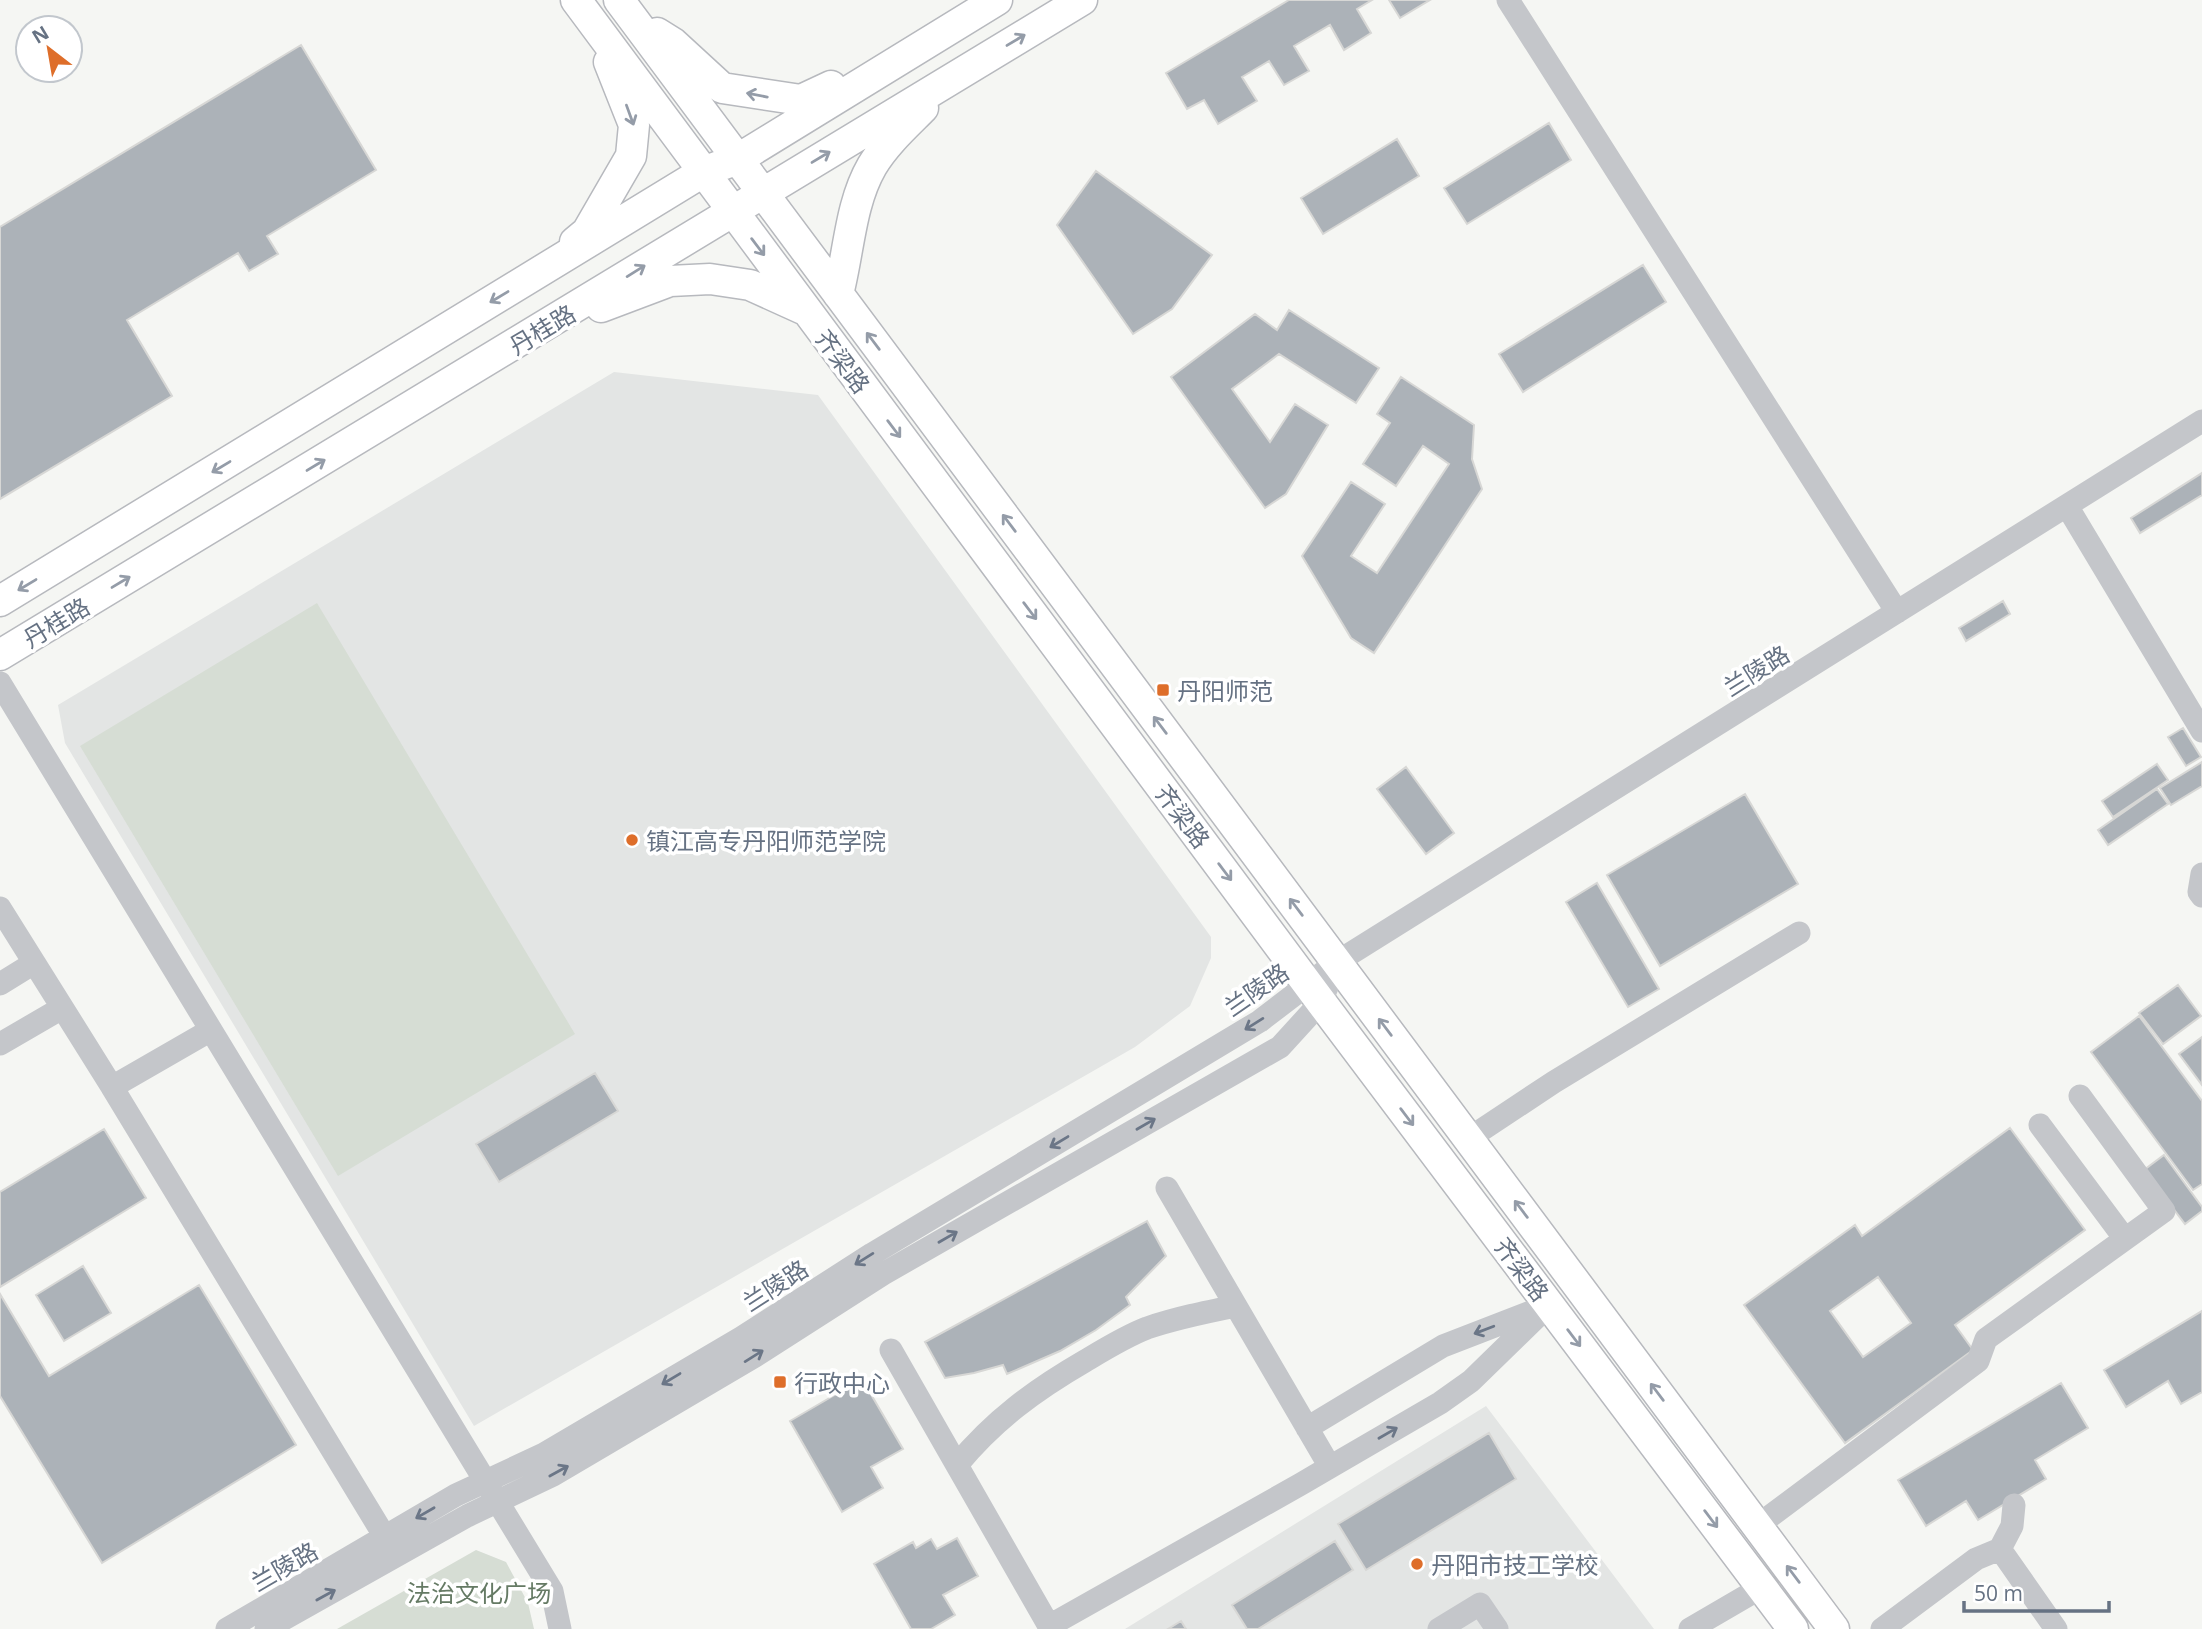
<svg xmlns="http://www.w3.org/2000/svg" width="2202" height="1629" font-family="'Open Sans','Noto Sans SC',sans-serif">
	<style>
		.built { fill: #e3e5e4 }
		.green { fill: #d6ddd4 }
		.building { fill: #acb2b8; stroke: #d7d7d5; stroke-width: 2; fill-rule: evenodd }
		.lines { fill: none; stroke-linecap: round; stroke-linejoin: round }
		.major-casing { stroke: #b7b9be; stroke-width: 33 }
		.minor { stroke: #c4c6ca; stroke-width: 23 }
		.major { stroke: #fff; stroke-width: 30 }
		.oneway { stroke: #949ca8 }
		.oneway2 { stroke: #6b7687 }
		.poi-dot { fill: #de6e2a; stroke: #fff; stroke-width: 2.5 }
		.labels { text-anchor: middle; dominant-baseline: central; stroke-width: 7; stroke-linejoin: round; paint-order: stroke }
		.street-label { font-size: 24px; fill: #667283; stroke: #fff }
		.poi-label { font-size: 24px; fill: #667283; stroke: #fff; text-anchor: start }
		.park-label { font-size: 24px; fill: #657a64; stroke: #fff }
	</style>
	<rect width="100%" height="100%" fill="#f5f6f3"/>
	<path class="built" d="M614,372l204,23 393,542v21l-21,48 -55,41 -661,379 -409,-683 -7,-38z
		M1486,1406l168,223h-529z"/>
	<path class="green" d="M317,603l258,431 -237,142 -258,-430z
		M476,1550l30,12 22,41 6,26h-197z"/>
	<path class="building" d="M1289,0h83l-15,9 14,24 -27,17 -14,-25 -36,21 15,25 -25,14 -15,-24 -27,16 15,24 -39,23 -14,-24 -17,9 -21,-36z
		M1389,0h41l-30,18z
		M301,45l75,125 -109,66 11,18 -29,17 -11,-18 -111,67 45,76 -172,103v-272z
		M1549,123l22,37 -104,64 -23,-36z
		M1397,139l22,37 -96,58 -22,-36z
		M1096,171l116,84 -40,54 -39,25 -76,-109z
		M1643,265l23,37 -143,90 -24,-38z
		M1289,310l90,58 -23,35 -77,-49 -47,35 38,53 25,-38 33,21 -42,69 -21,14 -94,-131 84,-63 22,16z
		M1401,377l73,48 -2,34 10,30 -108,164 -23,-15 -49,-82 49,-74 34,22 -34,52 26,17 72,-109 -26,-18 -27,40 -33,-22 27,-41 -13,-9z
		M2202,473v22l-62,38 -9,-15z
		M2003,601l7,13 -44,27 -7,-13z
		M2183,728l18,29 -15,9 -18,-29z
		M2202,762v24l-31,19 -11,-17z
		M2157,764l11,16 -55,37 -11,-16z
		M1406,767l48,66 -28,21 -49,-65z
		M2157,789l11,15 -60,41 -10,-15z
		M1745,794l53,90 -138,82 -53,-91z
		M1597,883l62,106 -31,18 -62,-105z
		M2178,985l23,31 -38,28 -24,-31z
		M2139,1016l63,85v83l-9,6 -102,-138z
		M2202,1037v48l-23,-31z
		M595,1073l23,38 -119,71 -23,-38z
		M2010,1128l75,102 -130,95 18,25 -128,93 -101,-138 111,-80 7,11zM1878,1277l33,46 -48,34 -33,-46z
		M104,1129l42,69 -146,89v-95z
		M2164,1155l38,52v4l-17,13 -41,-54z
		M1147,1221l19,35 -40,41 4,8 -34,25 -36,21 -53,23 -4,-9 -29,8 -29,5 -20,-36z
		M83,1266l28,47 -47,28 -28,-46z
		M199,1285l97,160 -194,118 -102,-167v-102l49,82z
		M2202,1311v81l-21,12 -13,-23 -42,26 -22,-37z
		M862,1379l41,70 -32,18 12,21 -41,24 -52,-91z
		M2061,1383l27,45 -53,32 11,19 -68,41 -12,-19 -40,25 -28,-46z
		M1489,1433l27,46 -150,91 -28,-46z
		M957,1538l21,38 -35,19 12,20 -24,14h-20l-37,-65 39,-22 3,6 15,-9 6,10z
		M1335,1541l18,29 -95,59h-11l-15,-24z
		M1181,1621l5,8h-18z"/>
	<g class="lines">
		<defs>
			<path id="major" d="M576,0l745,1002 472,627
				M619,0l1215,1629
				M657,33l16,10 49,45 79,12 30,-14
				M575,242l12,-10 44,-76 3,-31 -25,-63
				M838,294c11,-42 12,-90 34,-128 13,-22 33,-40 51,-58
				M601,307l69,-26 40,-2 40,6 53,24
				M0,601l703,-429 35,-13 259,-159
				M0,655l1082,-655"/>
		</defs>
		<use href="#major" class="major-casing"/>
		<path class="minor" d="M1508,0l389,612
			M2067,506l135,225
			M0,683l552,908 8,38
			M2202,874l-3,18 3,4
			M0,908l112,179 99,-57
			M0,984l34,-21
			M0,1044l62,-36
			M112,1087l273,450
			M2040,1125l85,114
			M1468,1139l86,-57 245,-149
			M891,1350l158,276 252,-142 29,-17 -163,-279
			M1307,1428l136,-82 106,-41 -78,76 -31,22 -110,64
			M957,1465c37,-45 78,-75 128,-104 20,-12 41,-25 62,-33 29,-10 59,-16 89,-22
			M1757,1526l221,-165 8,-22 178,-128 -84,-115
			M2000,1549l56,80
			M227,1629l229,-134 88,-41 197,-116 131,-84 388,-233 77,-59 865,-541
			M266,1629l201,-113 86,-41 202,-119 128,-82 397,-227 41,-45 6,-15
			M1439,1629l41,-25 17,25
			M1690,1629l72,-42
			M1882,1629l94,-70 24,-10 12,-23 2,-21"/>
		<use href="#major" class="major"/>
	</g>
	<defs><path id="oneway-shaft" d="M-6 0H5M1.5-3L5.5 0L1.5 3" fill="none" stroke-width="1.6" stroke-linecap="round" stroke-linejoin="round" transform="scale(1.75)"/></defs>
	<g class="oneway">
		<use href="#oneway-shaft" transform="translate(1016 40) rotate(-31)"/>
		<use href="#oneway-shaft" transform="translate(757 95) rotate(-169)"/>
		<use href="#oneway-shaft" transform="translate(630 115) rotate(70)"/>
		<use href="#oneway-shaft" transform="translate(821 157) rotate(-31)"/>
		<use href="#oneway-shaft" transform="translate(758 247) rotate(53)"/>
		<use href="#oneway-shaft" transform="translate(636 271) rotate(-32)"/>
		<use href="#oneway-shaft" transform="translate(499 297) rotate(149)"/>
		<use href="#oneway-shaft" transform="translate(873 341) rotate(-127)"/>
		<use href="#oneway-shaft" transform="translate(894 429) rotate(53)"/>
		<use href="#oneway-shaft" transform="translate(316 465) rotate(-31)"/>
		<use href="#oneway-shaft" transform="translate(221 467) rotate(149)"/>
		<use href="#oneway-shaft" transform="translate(1009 523) rotate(-127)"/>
		<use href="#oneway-shaft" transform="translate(121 582) rotate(-31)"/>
		<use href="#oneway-shaft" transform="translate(27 585) rotate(149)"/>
		<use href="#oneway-shaft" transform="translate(1030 611) rotate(53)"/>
		<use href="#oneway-shaft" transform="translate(1160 725) rotate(-127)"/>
		<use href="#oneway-shaft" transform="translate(1225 872) rotate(53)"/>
		<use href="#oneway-shaft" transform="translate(1296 907) rotate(-127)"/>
		<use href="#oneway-shaft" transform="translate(1385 1027) rotate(-127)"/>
		<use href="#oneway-shaft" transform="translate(1407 1117) rotate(53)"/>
		<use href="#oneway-shaft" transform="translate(1521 1209) rotate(-127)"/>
		<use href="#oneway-shaft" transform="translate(1574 1338) rotate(53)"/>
		<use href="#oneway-shaft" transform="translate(1657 1392) rotate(-127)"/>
		<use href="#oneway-shaft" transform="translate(1711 1519) rotate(53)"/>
		<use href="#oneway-shaft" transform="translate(1793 1574) rotate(-127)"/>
	</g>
	<g class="oneway2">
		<use href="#oneway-shaft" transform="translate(1254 1024) rotate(148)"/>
		<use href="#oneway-shaft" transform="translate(1146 1124) rotate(-30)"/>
		<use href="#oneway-shaft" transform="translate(1059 1142) rotate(149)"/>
		<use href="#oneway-shaft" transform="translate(948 1237) rotate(-30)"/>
		<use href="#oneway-shaft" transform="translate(864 1259) rotate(148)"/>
		<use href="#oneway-shaft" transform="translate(1484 1330) rotate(159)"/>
		<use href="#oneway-shaft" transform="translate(754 1356) rotate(-32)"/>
		<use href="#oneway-shaft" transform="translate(671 1379) rotate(149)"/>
		<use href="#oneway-shaft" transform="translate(1388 1433) rotate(-30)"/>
		<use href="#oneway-shaft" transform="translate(559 1471) rotate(-29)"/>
		<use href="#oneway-shaft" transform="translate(425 1513) rotate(150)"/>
		<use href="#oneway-shaft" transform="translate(326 1595) rotate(-29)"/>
	</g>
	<g class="poi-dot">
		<rect x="1156" y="683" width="14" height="14" rx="3.5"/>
		<circle cx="632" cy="840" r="7"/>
		<rect x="773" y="1375" width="14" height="14" rx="3.5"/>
		<circle cx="1417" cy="1564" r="7"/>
	</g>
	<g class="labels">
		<g class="street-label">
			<text transform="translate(542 329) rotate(-31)">丹桂路</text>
			<text transform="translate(843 361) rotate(53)">齐梁路</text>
			<text transform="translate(56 622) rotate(-31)">丹桂路</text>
			<text transform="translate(1756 670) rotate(-32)">兰陵路</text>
			<text transform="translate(1183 816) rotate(53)">齐梁路</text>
			<text transform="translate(1256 989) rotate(-35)">兰陵路</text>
			<text transform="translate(1522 1269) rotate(53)">齐梁路</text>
			<text transform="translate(775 1285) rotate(-33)">兰陵路</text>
			<text transform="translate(284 1566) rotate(-30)">兰陵路</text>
		</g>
		<g class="poi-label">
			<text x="1177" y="690">丹阳师范</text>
			<text x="646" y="840">镇江高专丹阳师范学院</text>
			<text x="794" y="1382">行政中心</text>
			<text x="1431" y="1564">丹阳市技工学校</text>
		</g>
		<g class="park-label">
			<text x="479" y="1592">法治文化广场</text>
		</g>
	</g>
	<g transform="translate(49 49) rotate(329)"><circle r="33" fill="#ffffff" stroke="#c2c7cd" stroke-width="2"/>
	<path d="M0-5L12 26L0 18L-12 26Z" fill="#de6e2a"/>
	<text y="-10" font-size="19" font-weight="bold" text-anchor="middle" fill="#667283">N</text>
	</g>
	<path d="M1964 1601v10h145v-10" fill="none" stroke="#667283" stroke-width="3.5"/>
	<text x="1974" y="1601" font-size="21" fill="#667283" stroke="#ffffff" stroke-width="5" paint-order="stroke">50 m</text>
</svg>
